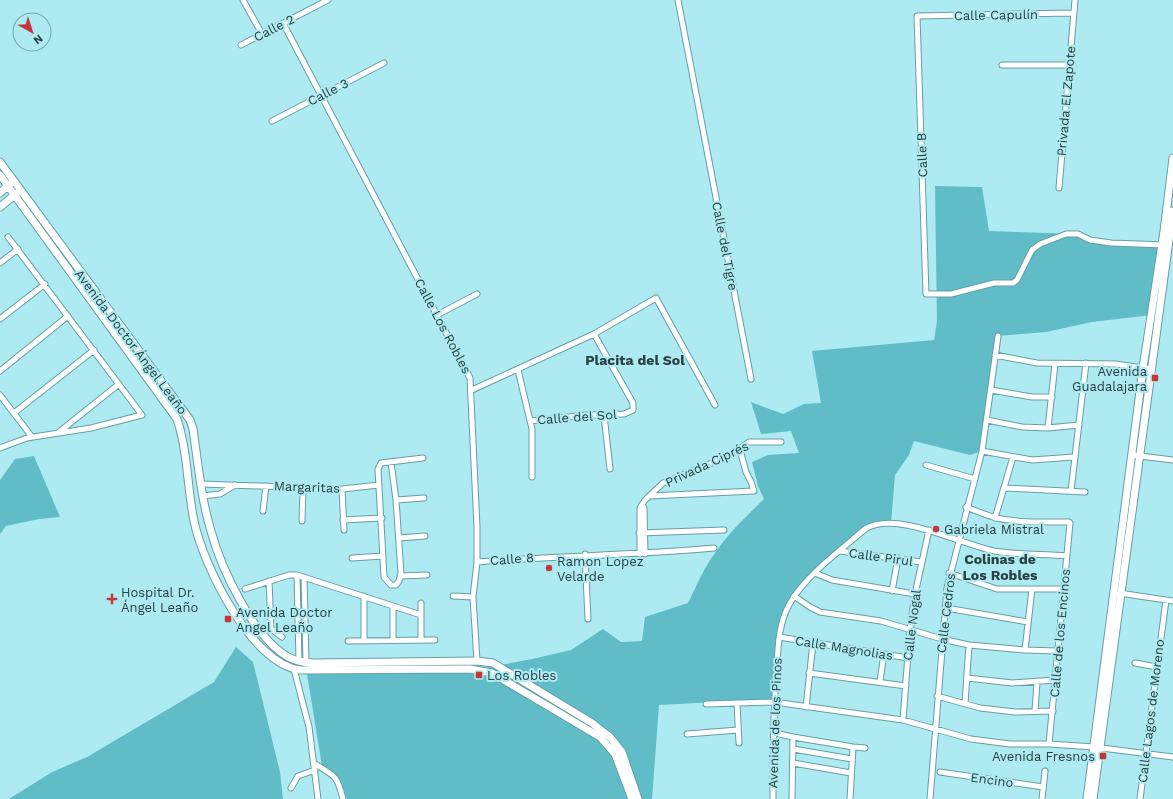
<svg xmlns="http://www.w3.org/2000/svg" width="1173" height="799" font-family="'Work Sans',sans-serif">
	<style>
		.forest { fill: #60bdc7 }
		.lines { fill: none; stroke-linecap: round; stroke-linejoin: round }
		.street-casing { stroke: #659fa6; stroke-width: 7 }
		.secondary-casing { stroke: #659fa6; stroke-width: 9 }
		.street { stroke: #fff; stroke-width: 5 }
		.secondary { stroke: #fff; stroke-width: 7 }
		.poi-dot { fill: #c63739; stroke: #aeeaf1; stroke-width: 1.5 }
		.labels { text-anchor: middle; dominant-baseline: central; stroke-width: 4; stroke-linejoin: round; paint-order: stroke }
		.street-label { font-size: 13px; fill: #284043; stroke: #aeeaf1 }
		.poi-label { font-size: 13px; fill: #284043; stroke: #aeeaf1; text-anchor: start }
		.neighbourhood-label { font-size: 14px; font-weight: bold; fill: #284043; stroke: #aeeaf1 }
	</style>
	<rect width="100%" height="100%" fill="#aeeaf1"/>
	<path class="forest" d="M935,186l47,1 7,44 89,3 12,6 72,5 -10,70 -60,7 -46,10 -48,4 -16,115 -12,4 -56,-14 -5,14 -14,20 -4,48 -19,2 -57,48 -26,31 -10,33 -5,65 -41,-1 -74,4 -7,94h-305c-6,-16 -9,-26 -25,-33l-15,-92 162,-3 63,-12 39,-9 32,-21 18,13 21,-1 3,-24 43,-14c9,-18 17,-38 30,-54 13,-19 30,-34 46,-50l-6,-13 -6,-24 16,-7 31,-2 -8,-22 -30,3 -10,-32 32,12 21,-10 17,-1 -9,-52 122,-11 3,-19z
		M34,456l26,61 -21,2 -33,7 -6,8v-54l15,-21z
		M236,647l17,15 27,110 3,27h-274l43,-27 35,-15 127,-75z"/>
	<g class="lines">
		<defs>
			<path id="street" d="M243,0l19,34
				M678,0l73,379
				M1074,13l-157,3 9,278h25l43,-11h19l4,-3 15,-30 8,-6 26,-10h12l12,6 21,3 54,2
				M283,23l187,355 7,149v35l-4,35 4,64
				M241,45l87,-45
				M1002,65h67
				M272,121l112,-58
				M1059,188l16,-188
				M0,263l18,-14
				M437,315l40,-21
				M0,319l45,-35
				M995,355l42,8 78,1 36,5
				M518,370l14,59v48
				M0,371l68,-55
				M472,390l122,-56 62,-36 59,107
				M991,390l41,7h20
				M0,395l32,42
				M14,413l80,-63
				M604,415l6,54
				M987,420l35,7 26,1 31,-3
				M530,421l57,-6 37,-1 9,-4v-7l-39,-69
				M1048,428l7,-64
				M59,432l60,-48
				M0,448l27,-10 64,-10 51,-13 -134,-178
				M982,451l50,9 42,-3
				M1132,455l41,5
				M391,462l5,38 5,73 -2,8 -3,4h-5l-7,-8 -6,-108 3,-6 42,-5
				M926,465l49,14
				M202,484l140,5 37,-4
				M1004,488l81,4
				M342,489l2,41
				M1071,491l15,-128
				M203,496l17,-2 15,-9
				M649,496l105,-5 -3,-9 -5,-10 -6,-22
				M396,500l28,-2
				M642,505l2,3 1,46
				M966,507c10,4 20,8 30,11 24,5 48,4 73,4l1,1 -21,221
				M263,511l3,-25
				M995,518l18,-61
				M343,520l39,-2
				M302,521l1,-34
				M639,533l85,-3
				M399,538l26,-2
				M840,551l81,11
				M585,554l3,65
				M640,554v-46l5,-8 18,-17 66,-27 20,-14h32
				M352,558l31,-2
				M477,562c79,-6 158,-7 237,-14
				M815,573l17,7 83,14
				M949,573l48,16h67
				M297,575l2,86
				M400,576l27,-1
				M304,577l2,86
				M269,581l2,48 11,8
				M245,589l44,-14h8l124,40
				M892,591l6,-33
				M1119,593l54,8
				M364,596v44
				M453,596l20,1
				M794,596l16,11 10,5 61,9 61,18 27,6 56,5 32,1
				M421,603v37
				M393,606v34
				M946,608l82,14
				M779,637l129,21
				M348,641l87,-1
				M1025,650l7,-61
				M1135,663l22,4
				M294,669l15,58 9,72
				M809,673l97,13
				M967,678l45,5 43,-3
				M880,681l4,-27
				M937,696l43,12 35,4 38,-1
				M737,703l2,40
				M706,704l68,-2 129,18 68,19 39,5h39l45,3 79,10
				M965,704l4,-59
				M806,707l7,-64
				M1035,711l2,-29
				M903,720l7,-92 5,-34 14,-64
				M687,734l51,-4
				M779,734l14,3
				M853,747l12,1
				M793,749l59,10
				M793,763l58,10
				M315,764c20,12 22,11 28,35
				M940,772l103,15
				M291,788l7,-12 17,-6
				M773,799c0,-45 0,-89 4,-134 1,-20 2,-43 13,-62 16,-28 51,-53 75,-74 32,-19 94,15 129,22 24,4 49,3 73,5
				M792,799l1,-62 60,10 -3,52
				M930,799l17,-211 35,-137 16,-115
				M1042,799l3,-28
				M1140,799l26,-199"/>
			<path id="secondary" d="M0,162l190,258 3,9c5,34 8,69 18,102 10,37 42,106 77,126 8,4 17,6 26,6l163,-2 16,2 99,60 18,14 12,15 16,47
				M0,175l177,244c11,33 10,68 17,102 9,44 57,142 106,149l170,-1 22,4 108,64 15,17 17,45
				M0,193l10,-9
				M0,207l17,-14
				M1087,799l56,-431 21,-137 9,-73
				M1093,799l80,-588"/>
		</defs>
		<use href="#street" class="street-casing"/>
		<use href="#secondary" class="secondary-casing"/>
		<use href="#street" class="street"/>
		<use href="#secondary" class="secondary"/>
	</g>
	<g class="poi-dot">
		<rect x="1151" y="374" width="8" height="8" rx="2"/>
		<circle cx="936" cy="529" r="4"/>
		<circle cx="549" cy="568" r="4"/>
		<path d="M110 593h4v4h4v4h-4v4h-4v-4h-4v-4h4z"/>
		<rect x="224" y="615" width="8" height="8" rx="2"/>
		<rect x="475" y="671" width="8" height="8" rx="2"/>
		<rect x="1099" y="752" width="8" height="8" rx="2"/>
	</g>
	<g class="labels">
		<g class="street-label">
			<text transform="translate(996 15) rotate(-1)">Calle Capulín</text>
			<text transform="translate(274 28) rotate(-27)">Calle 2</text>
			<text transform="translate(328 92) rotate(-27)">Calle 3</text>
			<text transform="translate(1066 101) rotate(-85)">Privada El Zapote</text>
			<text transform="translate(922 155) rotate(-92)">Calle B</text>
			<text transform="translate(725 246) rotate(79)">Calle del Tigre</text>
			<text transform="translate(443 326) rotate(62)">Calle Los Robles</text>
			<text transform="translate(131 342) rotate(53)">Avenida Doctor Ángel Leaño</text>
			<text transform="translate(577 417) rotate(-4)">Calle del Sol</text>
			<text transform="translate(707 464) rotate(-25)">Privada Ciprés</text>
			<text transform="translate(307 487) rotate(2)">Margaritas</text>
			<text transform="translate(881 557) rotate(8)">Calle Pirul</text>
			<text transform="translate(512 559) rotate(-4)">Calle 8</text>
			<text transform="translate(946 613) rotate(-83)">Calle Cedros</text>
			<text transform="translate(912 625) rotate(-83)">Calle Nogal</text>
			<text transform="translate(1060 633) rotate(-85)">Calle de los Encinos</text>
			<text transform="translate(844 648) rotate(9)">Calle Magnolias</text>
			<text transform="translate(1151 711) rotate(-83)">Calle Lagos de Moreno</text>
			<text transform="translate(775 723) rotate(-88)">Avenida de los Pinos</text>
			<text transform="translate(992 780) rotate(8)">Encino</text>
		</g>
		<g class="poi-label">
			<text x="1147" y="371" text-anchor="end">Avenida<tspan x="1147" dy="15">Guadalajara</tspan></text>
			<text x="944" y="529">Gabriela Mistral</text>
			<text x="557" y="561">Ramon Lopez<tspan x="557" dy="15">Velarde</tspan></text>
			<text x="121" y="592">Hospital Dr.<tspan x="121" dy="15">Ángel Leaño</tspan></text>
			<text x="236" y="612">Avenida Doctor<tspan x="236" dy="15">Angel Leaño</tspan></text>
			<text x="487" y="675">Los Robles</text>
			<text x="1095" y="756" text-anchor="end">Avenida Fresnos</text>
		</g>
		<g class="neighbourhood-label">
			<text x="635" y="360">Placita del Sol</text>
			<text x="1000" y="559">Colinas de<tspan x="1000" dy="16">Los Robles</tspan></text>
		</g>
	</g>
	<g transform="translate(32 32) rotate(141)"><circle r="19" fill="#aeeaf1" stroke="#78a6ab"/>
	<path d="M0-3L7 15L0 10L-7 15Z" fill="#c63739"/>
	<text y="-6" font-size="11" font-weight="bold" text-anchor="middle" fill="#284043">N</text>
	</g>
</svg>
